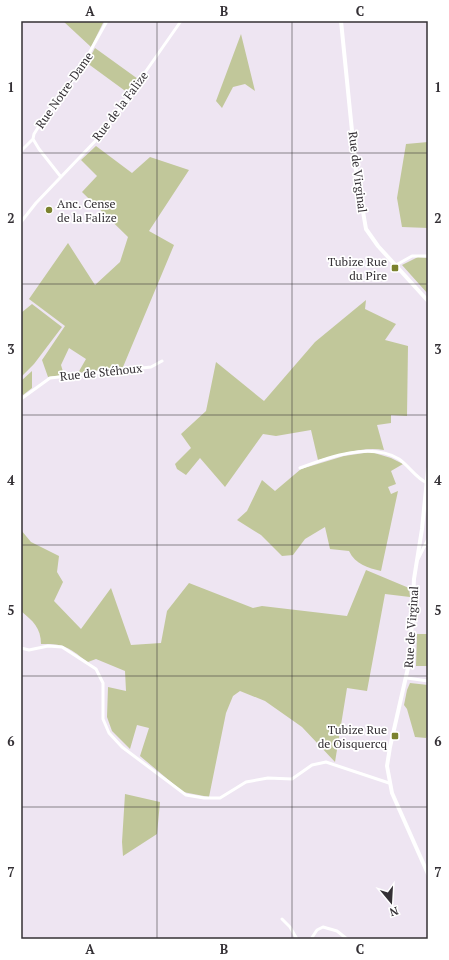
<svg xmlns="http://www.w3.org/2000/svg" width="449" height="960" font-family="'PT Serif',serif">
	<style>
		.green { fill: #c1c79a }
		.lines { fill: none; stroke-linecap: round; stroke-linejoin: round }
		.street { stroke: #fff; stroke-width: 3 }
		.secondary { stroke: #fff; stroke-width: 4 }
		.grid { fill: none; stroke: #343035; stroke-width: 1; stroke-opacity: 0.55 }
		.poi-dot { fill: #7b822e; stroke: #fff; stroke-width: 1.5 }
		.labels { text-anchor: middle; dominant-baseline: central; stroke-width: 3.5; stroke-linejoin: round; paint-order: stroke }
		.street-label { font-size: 12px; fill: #343035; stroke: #fff }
		.poi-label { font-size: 12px; fill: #343035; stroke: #fff; text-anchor: end }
		.neatline { fill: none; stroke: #343035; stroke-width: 1.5 }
		.grid-label { font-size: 13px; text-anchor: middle; font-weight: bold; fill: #343035 }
	</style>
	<rect width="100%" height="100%" fill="#eee5f2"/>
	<path class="green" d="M63,21h41l-13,26z
		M241,34l14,57 -10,-7 -12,3 -11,21 -6,-7z
		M95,48l43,31 -10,14 -41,-30z
		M428,142v86l-26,-1 -5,-29 9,-54z
		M96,146l36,27 18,-16 39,13 -40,61 25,14 -51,122 -45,6 8,-14 -17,-11 -8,17 3,10 -16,2 -6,-17 23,-34 -36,-27 39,-56 27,42 25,-23 8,-25 -46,-45 15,-16 -16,-16z
		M418,257l10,1v36l-26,-29z
		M366,300l-1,9 31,15 -11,16 23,6 -1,70 -16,-1v8l-14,2 7,25c-22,-4 -44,5 -66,10l-7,-30 -35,6 -13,-2 -38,53 -25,-29 -14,17 -9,-6 -2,-5 16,-16 -10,-14 25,-23 10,-49 48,39 51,-59z
		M32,304l30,23 -28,37 -13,13v-64z
		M32,371v17l-9,7 -2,-2v-12z
		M371,452l20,6 12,6 -12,7 5,13 -8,3 3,7 7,-3 -17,80c-13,-3 -26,-7 -32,-20l-19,-2 -5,-22 -20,12 -12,16 -11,1 -21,-21 -24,-15 10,-9 15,-31 13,11 26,-22 43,-13z
		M21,530l10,12 28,14 -2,16 6,10 -9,19 27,28 30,-41 20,57 30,-2 6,-32 22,-28 64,25 9,-2 85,10 19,-46 43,18 1,9 -25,-3 -18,97 -20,-3 -12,74 -33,-35 -37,-26 -25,-10 -7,5 -7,17 -17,84 -26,-5 -43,-36 9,-28 -12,-3 -7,24 -18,-18 -5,-14 1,-30 18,4 -1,-20 -29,-12 -8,3c-19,-14 -23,-19 -47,-18 0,-16 -8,-23 -20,-33z
		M417,634h11v32h-12z
		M410,683l18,2v49l-2,4 -11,-1 -8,-28 -3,-4 3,-15z
		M125,794l35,8 -3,32 -34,22 -1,-14z"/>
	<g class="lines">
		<path class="street" d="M21,151l12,-12
			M61,177l-22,-28 -6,-10 1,-5 15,-24 29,-37 29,-52
			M21,222l15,-19 66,-69 79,-113
			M396,265l16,-9h16
			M21,399l29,-21 101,-11 11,-6
			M300,468c29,-11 70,-26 99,-9 10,7 17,19 28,24
			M426,498l2,14
			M418,559l10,-20
			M21,648l8,2 19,-4 14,1 34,22 7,14v36l6,14 13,14 64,48 18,3h16l26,-16 22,-4 24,1 20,-14 14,-3 63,21
			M407,678l21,3
			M282,919l8,8 7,12
			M311,939l6,-9 6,-3 14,4 10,8"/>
		<path class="secondary" d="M341,21l15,150 10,58 12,17 50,55
			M428,469l-6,60 -8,50 -4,80 -20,88 -3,19 5,27 36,81"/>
	</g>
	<path class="grid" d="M157,21v918M292,21v918M21,153h407M21,284h407M21,415h407M21,545h407M21,676h407M21,807h407"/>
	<g class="poi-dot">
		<circle cx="49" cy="210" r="4"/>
		<rect x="391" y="264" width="8" height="8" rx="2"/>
		<rect x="391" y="732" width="8" height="8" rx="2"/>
	</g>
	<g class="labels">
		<g class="street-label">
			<text transform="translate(64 90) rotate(-55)">Rue Notre-Dame</text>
			<text transform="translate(120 106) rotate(-53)">Rue de la Falize</text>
			<text transform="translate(358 172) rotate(83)">Rue de Virginal</text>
			<text transform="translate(101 372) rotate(-6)">Rue de Stéhoux</text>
			<text transform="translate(411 627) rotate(-86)">Rue de Virginal</text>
		</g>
		<g class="poi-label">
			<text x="57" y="203" text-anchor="start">Anc. Cense<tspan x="57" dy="14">de la Falize</tspan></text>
			<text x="387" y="261">Tubize Rue<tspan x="387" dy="14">du Pire</tspan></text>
			<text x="387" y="729">Tubize Rue<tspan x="387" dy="14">de Oisquercq</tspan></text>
		</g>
	</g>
	<rect width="449" height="960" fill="none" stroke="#ffffff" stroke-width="44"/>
	<g transform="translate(391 902) rotate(162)" stroke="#ffffff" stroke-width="3" paint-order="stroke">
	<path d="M0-3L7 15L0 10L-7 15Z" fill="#343035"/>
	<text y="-6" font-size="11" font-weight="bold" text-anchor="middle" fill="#343035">N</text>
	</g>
	<rect x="22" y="22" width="405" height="916" class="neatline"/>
	<g class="grid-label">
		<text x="90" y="16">A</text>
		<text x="224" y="16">B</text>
		<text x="360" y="16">C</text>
		<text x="11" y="92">1</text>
		<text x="438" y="92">1</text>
		<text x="11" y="223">2</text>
		<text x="438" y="223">2</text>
		<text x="11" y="354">3</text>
		<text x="438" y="354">3</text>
		<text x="11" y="485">4</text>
		<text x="438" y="485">4</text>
		<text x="11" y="615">5</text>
		<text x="438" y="615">5</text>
		<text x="11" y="746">6</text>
		<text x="438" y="746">6</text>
		<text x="11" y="877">7</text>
		<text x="438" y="877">7</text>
		<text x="90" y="954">A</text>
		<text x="224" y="954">B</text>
		<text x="360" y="954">C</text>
	</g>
</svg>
